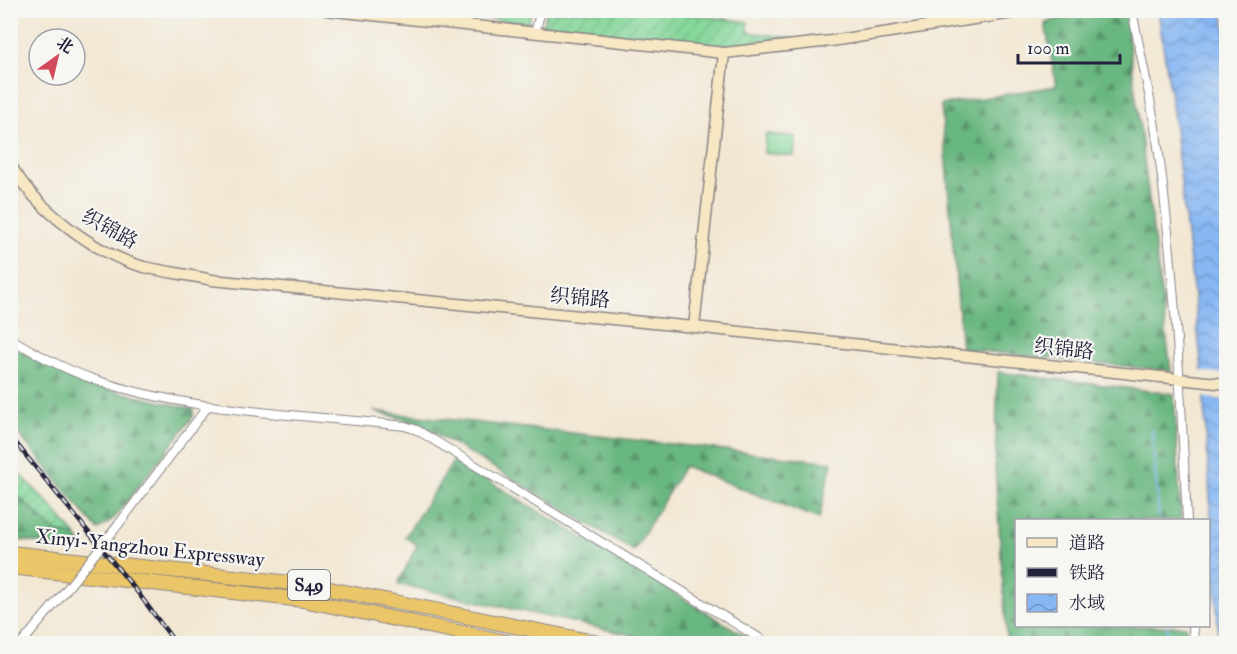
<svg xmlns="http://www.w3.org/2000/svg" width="1237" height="654" font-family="'IM FELL Double Pica','Noto Serif SC',serif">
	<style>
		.grass { fill: url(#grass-tufts); stroke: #527c6a; stroke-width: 1.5 }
		.forest { fill: url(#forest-firs); stroke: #466c5e; stroke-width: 1.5 }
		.garden { fill: url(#garden-furrows); stroke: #527c6a; stroke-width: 1.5 }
		.pitch { fill: #82d698; stroke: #527c6a; stroke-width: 1.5 }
		.water { fill: url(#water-waves); stroke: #546c97; stroke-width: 1.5 }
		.pier { fill: #f2e7d3 }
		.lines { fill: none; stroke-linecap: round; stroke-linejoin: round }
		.stream { stroke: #87b7f3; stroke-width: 2 }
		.street-casing { stroke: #8a8487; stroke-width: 10 }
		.secondary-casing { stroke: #8a8487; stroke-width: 13 }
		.highway-casing { stroke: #8a8487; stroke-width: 16 }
		.street { stroke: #fff; stroke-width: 8 }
		.secondary { stroke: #f7e8c3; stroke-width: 10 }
		.highway { stroke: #ebc669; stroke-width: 14 }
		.rail-casing { stroke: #22223b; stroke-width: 4.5 }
		.rail { stroke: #f6f6f2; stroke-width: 2; stroke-dasharray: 7; stroke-linecap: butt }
		.street-bridge-casing { stroke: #8a8487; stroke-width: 10; stroke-linecap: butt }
		.street-bridge { stroke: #fff; stroke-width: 8 }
		.labels { text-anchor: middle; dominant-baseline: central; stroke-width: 4.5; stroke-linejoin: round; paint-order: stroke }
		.shield { fill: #f6f6f2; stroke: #626272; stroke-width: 1.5 }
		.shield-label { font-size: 18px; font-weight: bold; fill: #22223b }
		.street-label { font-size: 20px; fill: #22223b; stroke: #f6f6f2 }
	</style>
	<defs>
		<pattern id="grass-tufts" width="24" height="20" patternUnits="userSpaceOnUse" patternTransform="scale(1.5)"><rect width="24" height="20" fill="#82d698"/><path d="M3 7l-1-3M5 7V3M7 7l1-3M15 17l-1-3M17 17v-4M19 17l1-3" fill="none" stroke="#70b784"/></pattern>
		<pattern id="forest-firs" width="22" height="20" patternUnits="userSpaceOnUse" patternTransform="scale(1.5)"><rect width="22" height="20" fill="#69b780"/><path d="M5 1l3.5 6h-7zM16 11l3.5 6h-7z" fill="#56946a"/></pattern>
		<pattern id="garden-furrows" width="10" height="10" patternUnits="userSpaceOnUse" patternTransform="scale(1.5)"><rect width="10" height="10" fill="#82d698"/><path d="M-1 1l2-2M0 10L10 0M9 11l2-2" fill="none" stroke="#70b784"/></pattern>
		<pattern id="water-waves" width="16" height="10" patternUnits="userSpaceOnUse" patternTransform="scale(1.5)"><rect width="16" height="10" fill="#87b7f3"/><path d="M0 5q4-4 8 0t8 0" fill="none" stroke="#6e94c6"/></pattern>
	</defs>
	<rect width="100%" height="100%" fill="#f6f6f2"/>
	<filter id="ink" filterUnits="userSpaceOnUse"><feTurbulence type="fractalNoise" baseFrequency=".0167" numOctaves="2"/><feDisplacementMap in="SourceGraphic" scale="12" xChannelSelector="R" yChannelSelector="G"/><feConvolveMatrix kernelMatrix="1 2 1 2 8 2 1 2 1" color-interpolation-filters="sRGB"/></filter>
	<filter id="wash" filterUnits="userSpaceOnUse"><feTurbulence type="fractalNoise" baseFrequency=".008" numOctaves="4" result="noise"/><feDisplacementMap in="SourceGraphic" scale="24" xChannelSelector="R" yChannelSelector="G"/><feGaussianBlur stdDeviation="1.35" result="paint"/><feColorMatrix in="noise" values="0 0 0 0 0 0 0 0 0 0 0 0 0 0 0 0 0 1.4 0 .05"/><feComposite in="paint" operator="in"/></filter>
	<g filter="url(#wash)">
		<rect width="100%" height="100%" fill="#f2e7d3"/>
		<path class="grass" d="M414,11h118l-4,12z"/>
		<path class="forest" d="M1108,10l17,1 46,360 -209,-22 -21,-244 115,-19 -11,-64z
			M11,344l18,12 59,29 106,24 -1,8 -79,101 -16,12 -87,-105z
			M998,372l176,22 7,126h-165v106h170l1,17h-180l-12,-174z
			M373,411l459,51 -13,57 -135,-53 -50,85 -214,-127z
			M454,460l303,183h-90l-269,-59 19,-39 -12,-8z
			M10,489l45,42 21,5 8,13 -73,-10z"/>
		<path class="garden" d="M663,11l85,11v10l45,6 -75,8 -176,-20 5,-15z
			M21,475l30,31 25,30 -21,-5 -44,-42v-5z"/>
		<path class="pitch" d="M766,134l30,3 -2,19 -30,-3z"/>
		<path class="water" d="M1158,11h64l4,23v609h-7l-17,-274 -29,-258z"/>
		<path class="pier" d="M1199,371l27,3v26l-25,-3z"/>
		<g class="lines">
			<path class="stream" d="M1152,431l7,89
				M1167,626l2,18"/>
		</g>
	</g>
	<g filter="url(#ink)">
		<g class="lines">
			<defs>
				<path id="street" d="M1132,10c9,48 21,96 27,144 16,121 22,244 28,366
					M535,33l6,-23
					M10,338c26,16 54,31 83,41 98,34 209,35 312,47l12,4 352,214
					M115,529l93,-123
					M1193,626l1,18
					M21,644l37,-44"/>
				<path id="secondary" d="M326,10l398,43 107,-12 201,-31
					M10,164c25,44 85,90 134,103 22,5 46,8 68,13l482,47 532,57
					M694,327l30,-274"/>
				<path id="highway" d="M10,553l300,32 294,59
					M10,567l293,33 213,44"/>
			</defs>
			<use href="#street" class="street-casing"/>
			<use href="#secondary" class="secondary-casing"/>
			<use href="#highway" class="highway-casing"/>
			<use href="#street" class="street"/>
			<use href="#secondary" class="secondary"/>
			<use href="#highway" class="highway"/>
			<defs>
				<path id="rail" d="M10,436l129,158 37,50"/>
			</defs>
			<use href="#rail" class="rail-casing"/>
			<use href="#rail" class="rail"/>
			<defs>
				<path id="street-bridge" d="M58,600l57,-71"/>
			</defs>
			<use href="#street-bridge" class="street-bridge-casing"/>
			<use href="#street-bridge" class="street-bridge"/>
		</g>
	</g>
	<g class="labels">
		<rect class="shield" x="288" y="570" width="42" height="30" rx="4.5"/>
		<g class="shield-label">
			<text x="309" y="585">S49</text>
		</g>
		<g class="street-label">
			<text transform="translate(110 229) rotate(29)">织锦路</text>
			<text transform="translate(580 298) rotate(5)">织锦路</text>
			<text transform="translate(1064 349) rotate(6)">织锦路</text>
			<text transform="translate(150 548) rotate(6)">Xinyi-Yangzhou Expressway</text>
		</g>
	</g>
	<rect width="1237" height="654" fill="none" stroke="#f6f6f2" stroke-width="36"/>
	<rect x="1015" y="519" width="195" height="108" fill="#f6f6f2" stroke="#a1a1a9" stroke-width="1.5"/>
	<rect x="1027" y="538" width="30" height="9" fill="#f7e8c3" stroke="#a1a1a9" stroke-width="1.5"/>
	<text x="1069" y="549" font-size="18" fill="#22223b">道路</text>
	<rect x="1027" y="568" width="30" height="9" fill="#22223b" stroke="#a1a1a9" stroke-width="1.5"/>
	<text x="1069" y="579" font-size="18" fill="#22223b">铁路</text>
	<rect x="1027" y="594" width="30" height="18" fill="url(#water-waves)" stroke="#a1a1a9" stroke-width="1.5"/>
	<text x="1069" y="609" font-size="18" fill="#22223b">水域</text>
	<g transform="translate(57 57) rotate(34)"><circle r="28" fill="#f6f6f2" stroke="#a1a1a9" stroke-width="1.5"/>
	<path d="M0-4.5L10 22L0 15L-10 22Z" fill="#d1495b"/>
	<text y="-9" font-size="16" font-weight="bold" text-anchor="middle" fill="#22223b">北</text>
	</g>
	<path d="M1018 54v9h102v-9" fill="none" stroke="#22223b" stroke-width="3"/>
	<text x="1027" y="54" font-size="18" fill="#22223b" stroke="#f6f6f2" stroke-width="4.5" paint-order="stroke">100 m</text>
</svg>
